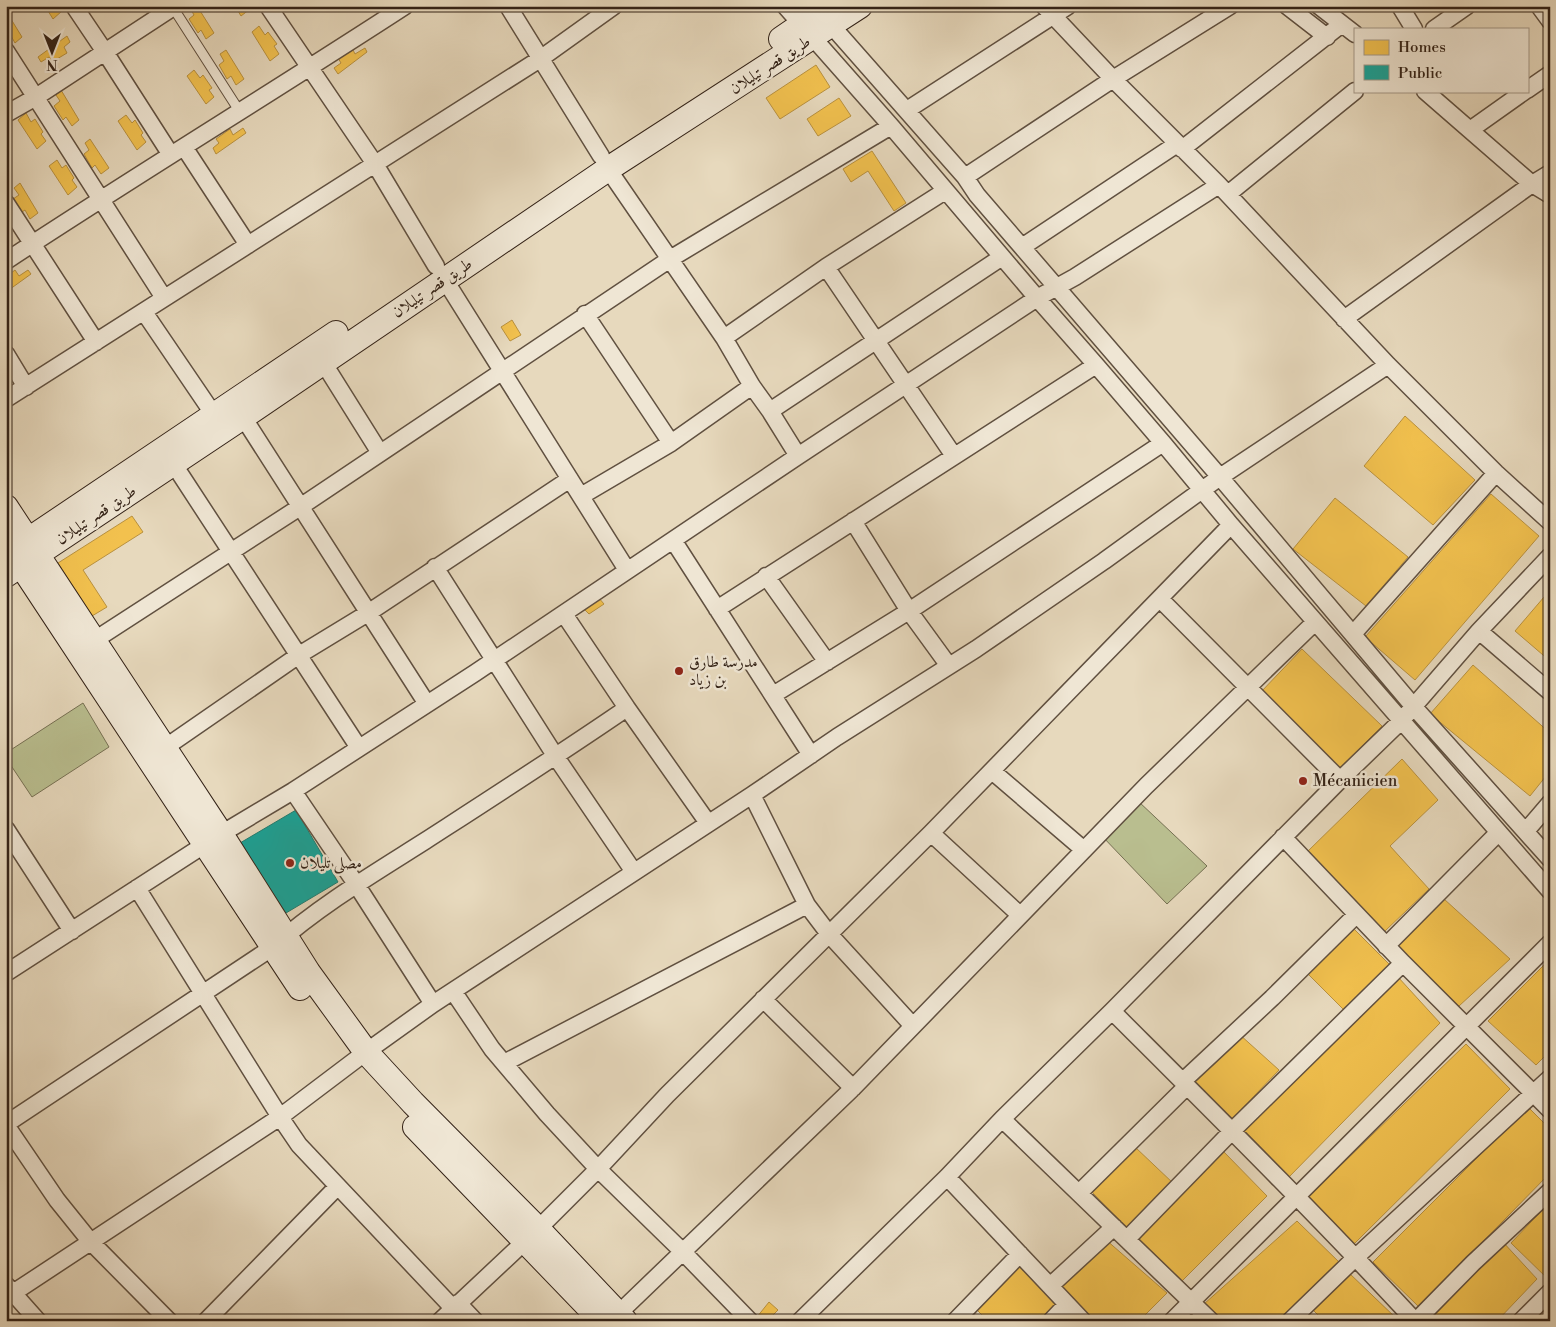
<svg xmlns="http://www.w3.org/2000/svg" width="1556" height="1327" font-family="'Libre Bodoni',Amiri,serif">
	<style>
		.green { fill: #b9be8f; stroke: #767053 }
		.homes { fill: #f2c14e; stroke: #b9913e }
		.public { fill: #17a398; stroke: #1f7c71 }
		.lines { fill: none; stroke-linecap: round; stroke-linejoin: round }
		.lane-casing { stroke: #605040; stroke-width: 11 }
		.street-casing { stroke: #605040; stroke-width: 19 }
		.secondary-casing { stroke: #332217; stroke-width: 26 }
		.lane { stroke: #efe6d4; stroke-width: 9 }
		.street { stroke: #efe6d4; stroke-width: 16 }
		.secondary { stroke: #efe6d4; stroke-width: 24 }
		.poi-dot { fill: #8f2418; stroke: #efe6d4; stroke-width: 2 }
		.labels { text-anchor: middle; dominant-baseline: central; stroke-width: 5; stroke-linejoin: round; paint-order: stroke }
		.street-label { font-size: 16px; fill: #332217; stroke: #efe6d4 }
		.poi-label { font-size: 16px; fill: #332217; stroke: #efe6d4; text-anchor: start }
	</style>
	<rect width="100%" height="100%" fill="#e7d9bd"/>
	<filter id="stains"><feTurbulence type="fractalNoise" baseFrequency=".004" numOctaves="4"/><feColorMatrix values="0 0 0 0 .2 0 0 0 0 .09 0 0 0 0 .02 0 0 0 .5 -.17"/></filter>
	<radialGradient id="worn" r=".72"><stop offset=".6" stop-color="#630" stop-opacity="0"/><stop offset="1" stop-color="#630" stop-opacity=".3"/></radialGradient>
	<path class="green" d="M83,703l26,44 -77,50 -26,-39v-5z
		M1138,801l69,65 -40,38 -66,-69z"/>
	<path class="homes" d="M45,6h14l3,5 -9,8z
		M193,6h4l17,27 -8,6 -5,-9 -3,3 -9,-14 5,-4 -4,-7z
		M235,6h14l1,3 -9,7z
		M6,11l16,26 -7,6 -5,-9 -4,3z
		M259,26l6,9 3,-3 9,12 -3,2 5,8 -9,7 -18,-29z
		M67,36l3,6 -6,5 3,6 -15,9 -3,-5 -8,5 -3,-5z
		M352,48l3,6 10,-6 2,4 -29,22 -4,-6 7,-5 -3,-5z
		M226,50l18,29 -8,6 -5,-9 -4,3 -8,-14 5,-4 -4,-7z
		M816,65l14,22 -50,32 -14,-21z
		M194,70l6,8 3,-3 9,13 -3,2 5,7 -8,7 -19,-28z
		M61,90l18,30 -7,6 -6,-9 -3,3 -9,-14 6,-5 -4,-6z
		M839,98l12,18 -33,20 -11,-17z
		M26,113l5,9 4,-3 8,13 -2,2 5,7 -9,8 -19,-29z
		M126,115l6,8 3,-3 8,13 -2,2 5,7 -9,8 -19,-29z
		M243,128l3,5 -30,21 -3,-6 6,-5 -3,-4 14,-10 3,6z
		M90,139l19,29 -8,6 -6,-9 -3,3 -8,-14 5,-4 -4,-7z
		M872,151l34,52 -12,8 -26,-40 -17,11 -8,-13z
		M57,160l5,8 4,-3 8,13 -2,2 5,7 -9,8 -19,-29z
		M20,183l18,30 -8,6 -5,-9 -3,2 -9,-13 6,-4 -5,-7z
		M15,270l4,6 9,-6 3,4 -25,18v-15z
		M512,320l9,15 -11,6 -9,-14z
		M1405,416l70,64 -42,45 -69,-59z
		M1491,494l48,42 -124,144 -50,-43z
		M1335,498l73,59 -42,49 -73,-57z
		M132,516l11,16 -60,38 24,37 -15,9 -34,-53z
		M1550,590v71l-35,-30z
		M598,597l6,7 -15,10 -5,-5z
		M1302,649l80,77 -45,45 -77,-78z
		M1473,665l77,68v38l-20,25 -100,-82z
		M1402,759l36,41 -48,46 39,43 -44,42 -79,-78z
		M1444,899l66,60 -51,47 -63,-60z
		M1352,927l38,38 -45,46 -40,-40z
		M1550,959v92l-14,14 -48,-44z
		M1398,977l42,46 -153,156 -46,-46z
		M1239,1034l40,36 -49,51 -39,-40z
		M1466,1044l44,45 -156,155 -47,-46z
		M1528,1107l22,22v44l-131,134 -46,-45z
		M1135,1147l39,37 -47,44 -37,-38z
		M1223,1151l44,45 -87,87 -46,-47z
		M1550,1202v77l-1,1 -38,-37z
		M1297,1221l44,43 -56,57h-64l-17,-17z
		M1105,1239l62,54 -28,28h-45l-36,-36z
		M1502,1241l35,38 -40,42h-72z
		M1021,1263l37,38 -20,20h-50l-12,-12z
		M1348,1272l49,47 -2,2h-71l-12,-12z
		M769,1302l9,8 -11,11h-5l-5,-4z"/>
	<path class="public" d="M296,810l42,72 -52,31 -46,-70z"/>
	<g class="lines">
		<defs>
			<path id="lane" d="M172,6l68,106"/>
			<path id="street" d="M74,6l31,46 66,103
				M268,6l107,158 61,102
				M508,6l93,150
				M785,6l106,120 146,172 59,67 67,78 68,82 319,366
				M1044,6l69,73 106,106 169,180 108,108 54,49
				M1287,6l40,31
				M1319,6l36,28
				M1400,6l14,23
				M1539,6l11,15
				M824,17l141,160 12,18 243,282 194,230 136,152
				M1434,29l33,-23
				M6,51l158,247
				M1527,90l23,-16
				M1425,91l107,93 18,11
				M907,110l161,-104
				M6,114l30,-17 139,-91
				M1470,130l55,-39
				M184,147l64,98
				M1182,149l160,-125
				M608,169l116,169 28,48 18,25 28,45
				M965,177l148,-98 117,-73
				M1228,194l127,-103
				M6,203l90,139
				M1022,247l155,-103
				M6,261c132,-87 267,-169 399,-255
				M826,267l128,189
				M445,280l182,290
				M144,312l70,103
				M585,314l86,129
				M1344,319l188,-135 18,-11
				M724,338l102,-71 119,-76
				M6,354l20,33
				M323,362l57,91
				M6,399l534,-340 74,-53
				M770,411l232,-154
				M243,417l184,287
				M173,463l186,285
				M581,496l90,-53 81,-57
				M853,521l56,90 40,55
				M673,540l138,215
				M435,567l121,190 78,115
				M766,576l61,86
				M1160,599l180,181
				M717,609l379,-244
				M564,614l63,94 81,115
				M1479,631l71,61
				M1353,634l143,-161
				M87,645l213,-138 370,-248 221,-133
				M773,695l136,-84 254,-168
				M163,749l136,-94 69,-42 202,-134
				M992,771l92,79
				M293,791l63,93 77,120
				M752,795l55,110 22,29 84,92
				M6,829l66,102
				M1526,831l24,-28
				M931,833l89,82
				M1283,837l120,126 147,147
				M137,888l143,229 19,28 154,163
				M1386,946l112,-113
				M6,973l215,-139 72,-43 182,-118 323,-217 239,-158 38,-21 144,-92
				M453,991l39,58 55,65 51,55 84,82 68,70
				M763,999l90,89
				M1112,1011c102,102 205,204 303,310
				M504,1063l303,-158
				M1183,1081l89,-83 84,-83
				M1002,1119l209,202
				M6,1124l267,-177c46,-41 100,-73 152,-106 68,-44 135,-87 202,-133
				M6,1125l51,75 33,41 79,80
				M947,1177l136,144
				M1079,1193l108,-107
				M1127,1239l105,-108 171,-168
				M6,1285l32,36
				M1050,1286l64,-59
				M13,1293l267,-176 86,-65 67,-48 319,-209 85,-58 139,-88 128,-88 116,-84 168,-112
				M458,1303l17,18
				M618,1314l235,-226 293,-302 169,-164
				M206,1321l131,-134
				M440,1321l98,-92 60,-60 69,-74 264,-262 300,-308
				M800,1321l147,-144 55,-58 110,-108 228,-231 61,-59 78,-90 71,-75
				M955,1321l65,-67
				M1051,1321l16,-17
				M1172,1321l378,-378
				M1290,1321l66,-64 194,-179
				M1416,1321l57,-58 77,-72
				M1521,1321l29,-29"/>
			<path id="secondary" d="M781,39l48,-33
				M6,507l215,327 87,138 58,80 47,51 125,126 87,92
				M13,553l287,435
				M6,555l330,-222
				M6,575l237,-158 365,-248 252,-163
				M415,1127l187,194"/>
		</defs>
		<use href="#lane" class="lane-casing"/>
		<use href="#street" class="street-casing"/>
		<use href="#secondary" class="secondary-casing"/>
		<use href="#lane" class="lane"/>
		<use href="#street" class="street"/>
		<use href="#secondary" class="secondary"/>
	</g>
	<g class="poi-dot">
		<circle cx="679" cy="671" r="5"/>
		<circle cx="1303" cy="781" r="5"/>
		<circle cx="290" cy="863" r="5"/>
	</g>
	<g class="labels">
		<g class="street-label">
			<text transform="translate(770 65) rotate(-33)">طريق قصر تيليلان</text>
			<text transform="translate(432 288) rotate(-34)">طريق قصر تيليلان</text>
			<text transform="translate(96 515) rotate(-34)">طريق قصر تيليلان</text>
		</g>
		<g class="poi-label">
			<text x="689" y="662">مدرسة طارق<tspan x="689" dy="18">بن زياد</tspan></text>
			<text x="1313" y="781">Mécanicien</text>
			<text x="300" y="863">مصلى تليلان</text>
		</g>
	</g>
	<rect width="1556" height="1327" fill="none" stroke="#e7d9bd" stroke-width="25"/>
	<rect x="8" y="8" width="1541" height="1312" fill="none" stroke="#332217" stroke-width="2.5"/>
	<rect x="12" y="12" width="1531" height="1302" fill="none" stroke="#332217"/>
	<rect x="1354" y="28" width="175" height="65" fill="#efe6d4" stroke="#a49888"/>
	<rect x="1364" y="40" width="25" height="15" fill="#f2c14e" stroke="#a49888"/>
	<text x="1398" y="52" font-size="15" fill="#332217">Homes</text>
	<rect x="1364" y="65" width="25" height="15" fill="#17a398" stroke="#a49888"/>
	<text x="1398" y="78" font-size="15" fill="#332217">Public</text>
	<g transform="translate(52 52) rotate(180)" stroke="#efe6d4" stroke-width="4" paint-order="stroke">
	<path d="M0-4L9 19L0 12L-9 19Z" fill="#332217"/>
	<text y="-8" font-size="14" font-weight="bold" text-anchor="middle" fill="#332217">N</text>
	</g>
	<rect width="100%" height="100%" filter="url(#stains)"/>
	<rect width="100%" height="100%" fill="url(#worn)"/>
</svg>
